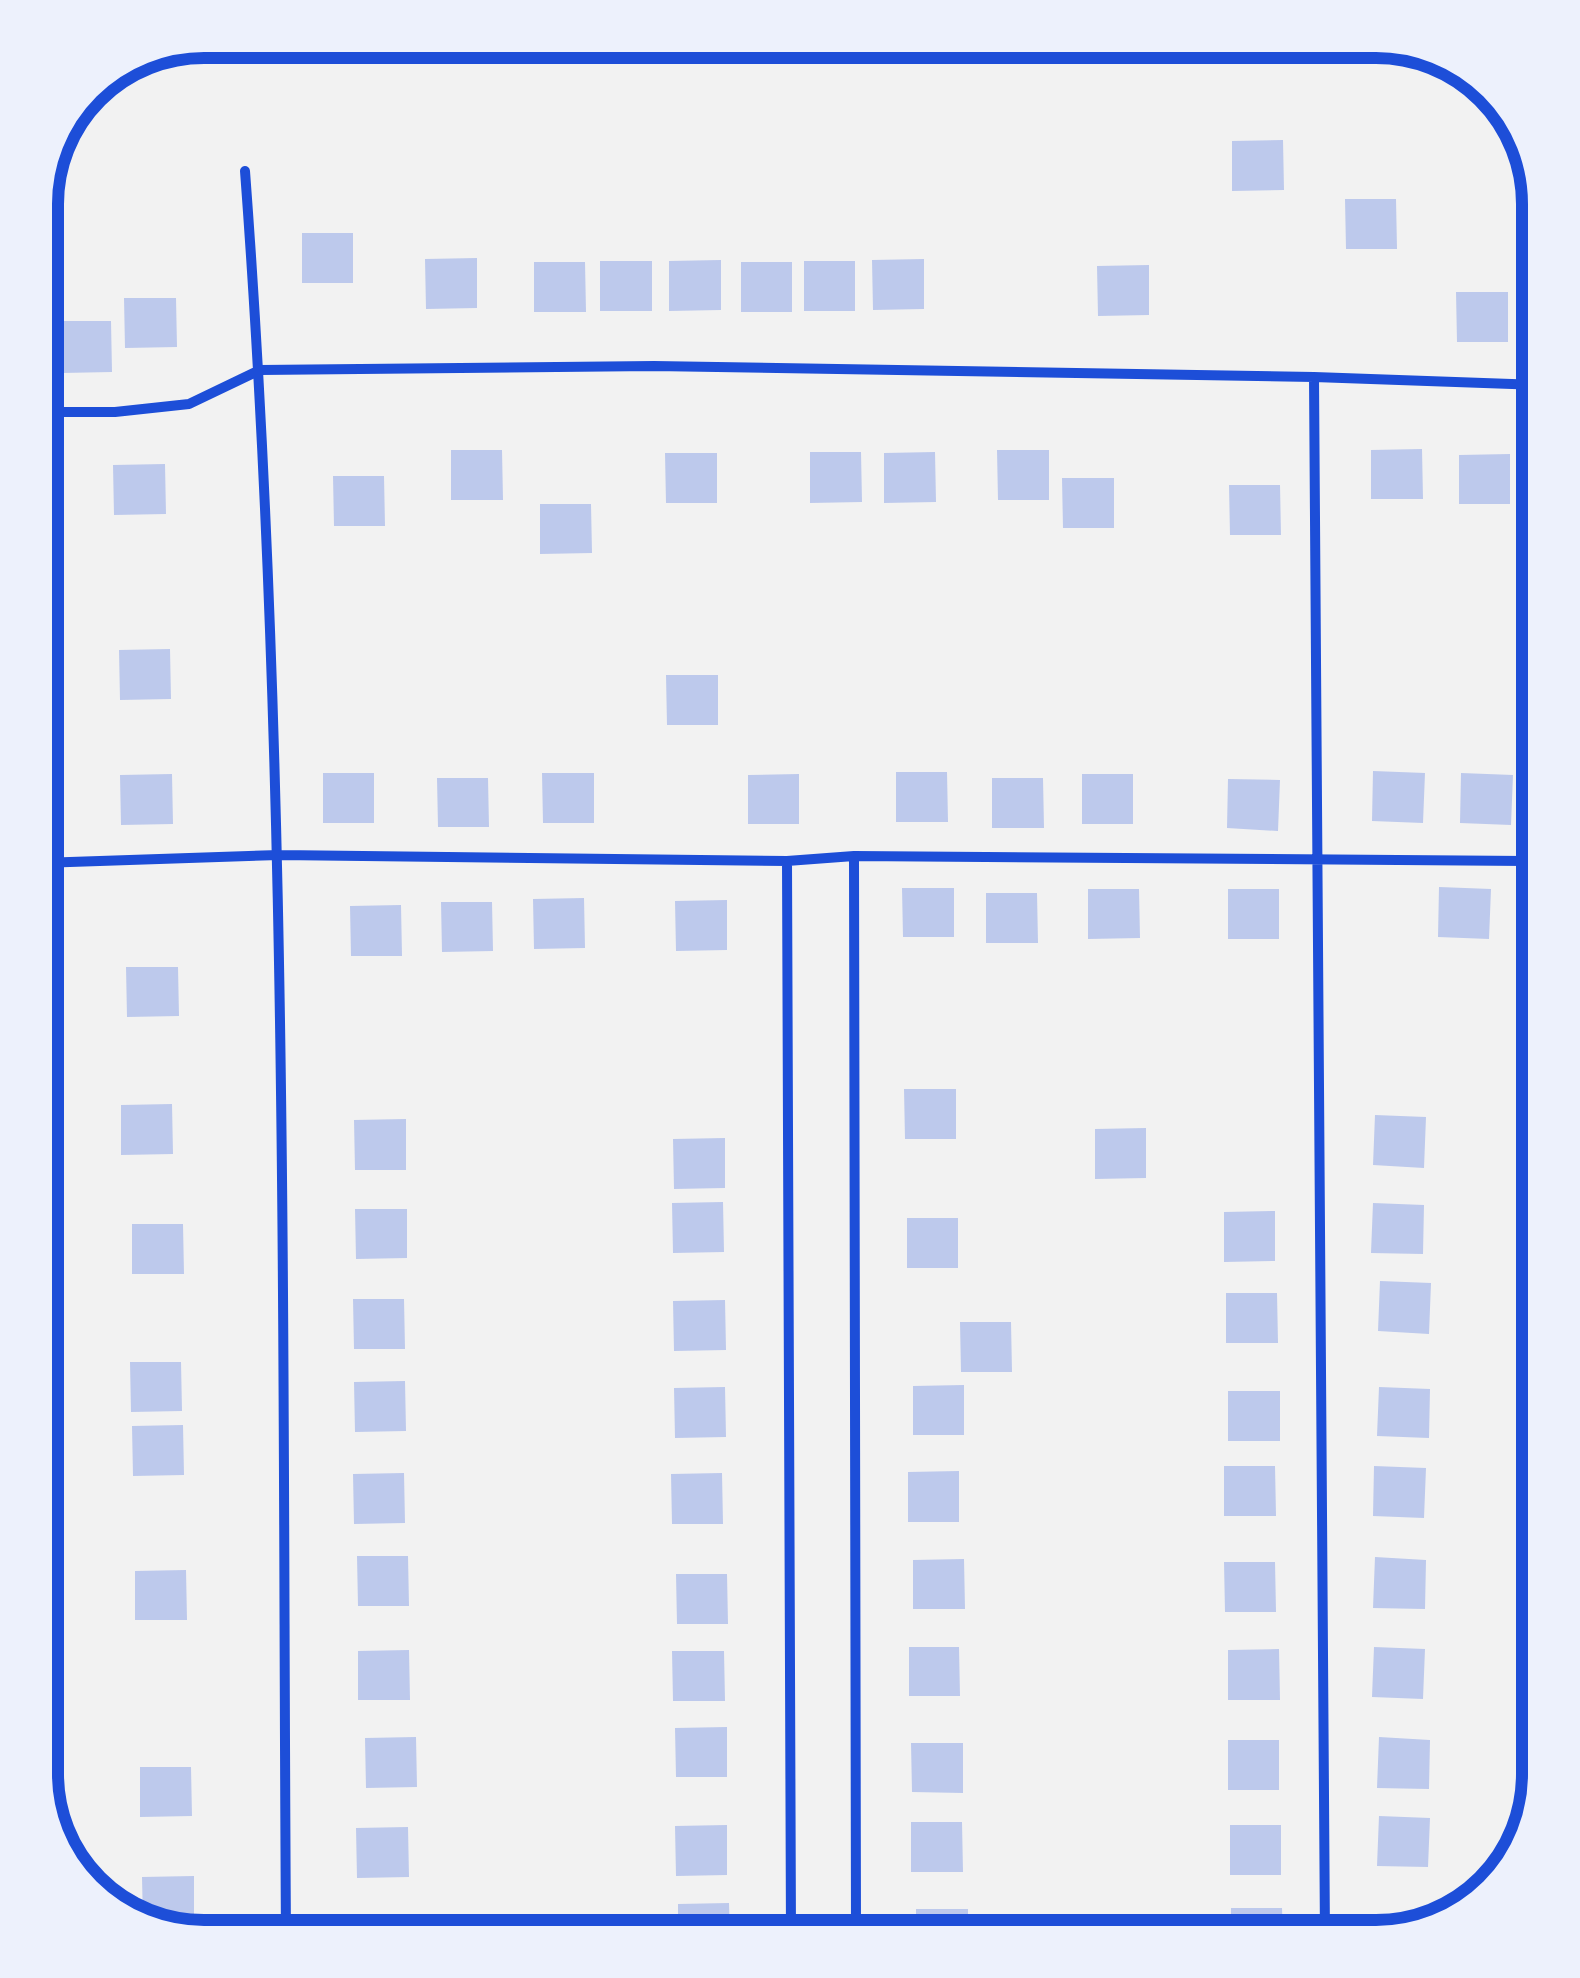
<svg xmlns="http://www.w3.org/2000/svg" width="1580" height="1978" font-family="Lato,sans-serif">
	<style>
		.building { fill: #bdc9ec }
		.lines { fill: none; stroke-linecap: round; stroke-linejoin: round }
		.minor { stroke: #1d4ed8; stroke-width: 10 }
		.rim { fill: none; stroke: #1d4ed8; stroke-width: 12 }
	</style>
	<rect width="100%" height="100%" fill="#f2f2f2"/>
	<path class="building" d="M1283,140l1,50 -52,1v-50z
		M1345,199h51l1,50h-51z
		M302,233h51v50h-51z
		M477,258v50l-51,1 -1,-50z
		M924,259v50l-51,1 -1,-50z
		M721,260v50l-52,1v-50z
		M600,261h52v50h-52z
		M804,261h51v50h-51z
		M534,262h51l1,50h-52z
		M741,262h51v50h-51z
		M1149,265v50l-51,1 -1,-50z
		M1456,292h52v50h-51z
		M124,298h52l1,49 -52,1z
		M61,321h50l1,51 -50,1z
		M1422,449l1,50h-52v-49z
		M451,450h51l1,50h-52z
		M997,450h52v50h-51z
		M810,452h51l1,50 -52,1z
		M935,452l1,50 -52,1v-50z
		M665,453h52v50h-51z
		M1510,454v50h-51v-49z
		M165,464l1,50 -52,1 -1,-50z
		M333,476h51l1,50h-51z
		M1062,478h52v50h-51z
		M1229,485h51l1,50h-51z
		M540,504h51l1,49 -52,1z
		M170,649l1,50 -51,1 -1,-50z
		M666,675h52v50h-51z
		M1373,771l52,2 -2,50 -51,-2z
		M896,772h51l1,50h-52z
		M323,773h51v50h-51z
		M542,773h52v50h-51z
		M1461,773l52,2 -2,50 -51,-2z
		M172,774l1,50 -52,1 -1,-50z
		M799,774v50h-51v-49z
		M1082,774h51v50h-51z
		M437,778h51l1,49h-51z
		M992,778h51l1,50h-52z
		M1228,779l52,1 -2,51 -51,-3z
		M1439,887l52,2 -2,50 -51,-2z
		M902,888h52v49h-51z
		M1088,889h51l1,49 -52,1z
		M1228,889h51v50h-51z
		M986,893h51l1,50h-52z
		M584,898l1,50 -51,1 -1,-50z
		M727,900v50l-51,1 -1,-50z
		M441,902h51l1,49 -51,1z
		M401,905l1,51h-51l-1,-50z
		M126,967h52l1,49 -52,1z
		M904,1089h52v50h-51z
		M172,1104l1,50 -52,1v-50z
		M1375,1115l51,2 -2,51 -51,-3z
		M406,1119v51h-51l-1,-50z
		M1146,1128v50l-51,1v-50z
		M725,1138v50l-51,1 -1,-50z
		M723,1202l1,50 -51,1 -1,-50z
		M1373,1203l51,2 -1,49 -52,-1z
		M355,1209h52v49l-51,1z
		M1275,1211v50l-51,1v-50z
		M907,1218h51v50h-51z
		M132,1224h51l1,50h-52z
		M1380,1281l51,2 -2,51 -51,-3z
		M1226,1293h51l1,50h-52z
		M353,1299h51l1,50h-51z
		M725,1300l1,50 -52,1 -1,-50z
		M960,1322h51l1,50h-51z
		M130,1362h51l1,49 -51,1z
		M405,1381l1,50 -51,1 -1,-50z
		M964,1385v50h-51v-49z
		M725,1387l1,50 -51,1 -1,-50z
		M1379,1387l51,2 -1,49 -52,-2z
		M1228,1391h52v50h-52z
		M183,1425l1,50 -51,1 -1,-50z
		M1224,1466h51l1,50h-52z
		M1374,1466l52,2 -2,50 -51,-2z
		M959,1471v51h-51v-50z
		M404,1473l1,50 -51,1 -1,-50z
		M722,1473l1,51h-51l-1,-50z
		M357,1556h51l1,50h-51z
		M1375,1557l51,3 -1,49 -52,-1z
		M964,1559l1,50h-52v-49z
		M1224,1562h51l1,50h-51z
		M186,1570l1,50h-52v-49z
		M676,1574h51l1,50h-51z
		M909,1647h50l1,49h-51z
		M1374,1647l51,2 -2,50 -51,-2z
		M1279,1649l1,51h-52v-50z
		M409,1650l1,50h-52v-49z
		M672,1651h52l1,50h-52z
		M727,1727v50h-51l-1,-49z
		M416,1737l1,50 -51,1 -1,-50z
		M1379,1737l51,3 -1,49 -52,-1z
		M1228,1740h51v50h-51z
		M911,1743h52v50l-51,-1z
		M140,1767h51l1,49 -52,1z
		M1379,1816l51,2 -2,49 -51,-1z
		M911,1822h51l1,50h-52z
		M727,1825v50l-51,1 -1,-50z
		M1230,1825h51v50h-51z
		M408,1827l1,50 -52,1 -1,-50z
		M194,1876v50l-33,1 -18,-5 -1,-45z
		M729,1903l1,35h-52v-34z
		M1231,1908h51l1,30h-52z
		M916,1909h52v29h-52z
		M1376,1914l51,2v6l-52,16z
		M410,1919v19h-51v-18z"/>
	<g class="lines">
		<path class="minor" d="M245,171c44,588 37,1178 41,1767
			M1314,377l11,1561
			M40,412h75l74,-8 71,-34 394,-4 660,11 226,8
			M854,856l2,1082
			M787,861l4,1077
			M40,863l239,-8 508,6 67,-5 686,5"/>
	</g>
	<path d="M0 0H1580V1978H0ZM204 58H1376A146 146 0 0 1 1522 204V1774A146 146 0 0 1 1376 1920H204A146 146 0 0 1 58 1774V204A146 146 0 0 1 204 58Z" fill="#edf1fc" fill-rule="evenodd"/>
	<path class="rim" d="M204 58H1376A146 146 0 0 1 1522 204V1774A146 146 0 0 1 1376 1920H204A146 146 0 0 1 58 1774V204A146 146 0 0 1 204 58Z"/>
</svg>
